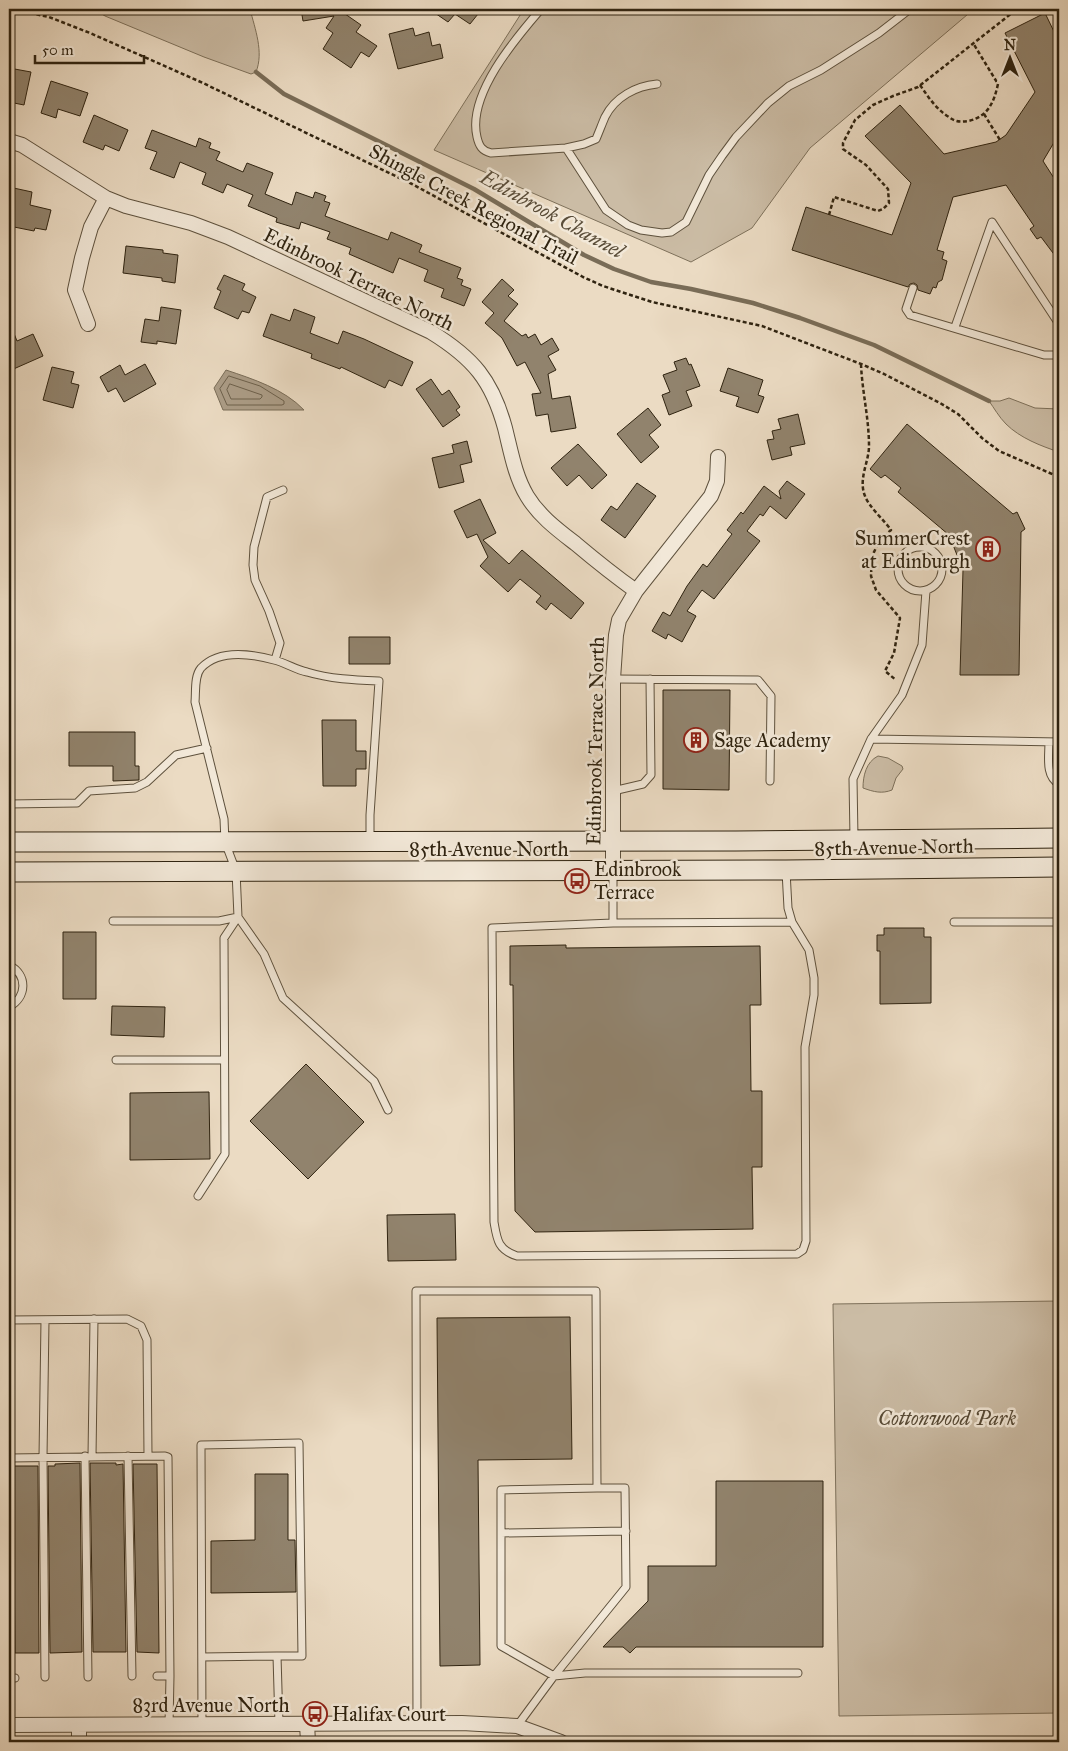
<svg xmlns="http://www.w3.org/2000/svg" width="1068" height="1751" font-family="'IM FELL Great Primer',serif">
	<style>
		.green { fill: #cbbca5; stroke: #7d705a }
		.water { fill: #ab9c86; stroke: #796c57 }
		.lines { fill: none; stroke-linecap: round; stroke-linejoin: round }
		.shore { stroke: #6d604b; stroke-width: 1 }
		.stream { stroke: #796c57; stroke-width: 4.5 }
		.building { fill: #91836d; stroke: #2f2310 }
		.lane-casing { stroke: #5e513d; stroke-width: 9 }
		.street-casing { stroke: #5e513d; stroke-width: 16 }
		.secondary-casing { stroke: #2f2310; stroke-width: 21 }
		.path { stroke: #2f2310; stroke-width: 2.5; stroke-dasharray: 4 2.5; stroke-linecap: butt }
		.lane { stroke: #f2e8d8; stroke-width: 7 }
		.street { stroke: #f2e8d8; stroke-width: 14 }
		.secondary { stroke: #f2e8d8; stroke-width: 19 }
		.labels { text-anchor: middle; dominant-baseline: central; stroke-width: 5; stroke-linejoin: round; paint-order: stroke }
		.street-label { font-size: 20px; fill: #2f2310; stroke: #f2e8d8 }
		.poi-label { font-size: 20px; fill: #2f2310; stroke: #f2e8d8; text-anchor: start }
		.park-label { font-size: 20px; font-style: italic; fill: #564935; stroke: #f2e8d8 }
		.water-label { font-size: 21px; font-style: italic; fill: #5a4d39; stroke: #f2e8d8 }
	</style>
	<rect width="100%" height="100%" fill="#ebdbc3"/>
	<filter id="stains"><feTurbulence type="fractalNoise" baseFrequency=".004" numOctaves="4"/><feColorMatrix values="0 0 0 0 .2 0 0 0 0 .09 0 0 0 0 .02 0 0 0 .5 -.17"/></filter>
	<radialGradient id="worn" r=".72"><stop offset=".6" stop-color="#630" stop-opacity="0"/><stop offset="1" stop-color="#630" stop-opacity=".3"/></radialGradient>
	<path class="green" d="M94,9h156c5,20 14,43 6,63l-5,2 -47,-17 -99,-41z
		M524,9h450l-164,139 -58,80 -61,34 -257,-112z
		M1009,398l26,10 24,1v43c-18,-6 -39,-14 -53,-28 -7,-7 -12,-16 -17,-23h11z
		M878,756l10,2 14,8 1,3 -7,9 -4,12c-10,4 -18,2 -29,-2 0,-12 3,-26 15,-32z
		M1059,1301v412l-220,3 -6,-412z"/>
	<path class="water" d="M226,370c27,9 58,19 78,40h-81l-9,-22z"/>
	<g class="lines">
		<path class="shore" d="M229,376l31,10 24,15v3l-2,1h-55l-7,-16z
			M230,384l32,11v2l-2,2h-29l-4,-9z"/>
		<path class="stream" d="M256,72l28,22 190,95 110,66 30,14 37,13 40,7 62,14 47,15 74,27 115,56"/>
	</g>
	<path class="building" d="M301,9h37l23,16 -5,7 21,14 -8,11 -8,-5 -10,16 -28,-19 10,-16 -7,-5 8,-12 -31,5z
		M429,9h53l-12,15 -15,-10 -7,8z
		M1045,13l14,29v92l-16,27 16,25v75l-18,-24 -4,2 -7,-10 4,-3 -28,-41 -53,12 -16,53 7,2 -2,7 5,2 -5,19 -4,2 -2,6 -3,-1 -3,7 -12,-4 -1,-5 -3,-2 -4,1 -2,3 -116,-37 14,-43 86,28 19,-52 -46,-47 35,-31 44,49 52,-12 10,-7 29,-43 -30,-59z
		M413,28l2,8 14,-4 3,14 8,-2 3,14 -45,11 -9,-35z
		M9,68l22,4 -7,33 -15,-3z
		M51,81l37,12 -8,23 -22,-7 -2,9 -15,-5z
		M94,115l34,15 -9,21 -14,-6 -2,5 -20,-8z
		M152,130l44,17 3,-9 12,5 -2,5 11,4 -4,8 27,12 4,-9 26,10 -8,21 27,11 4,-13 17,6 2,-6 11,4 -2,5 6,2 -5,13 63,24 3,-8 31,13 -3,7 42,16 -4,10 6,2 -2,5 10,4 -7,17 -23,-9 3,-8 -20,-8 4,-11 -29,-12 -6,15 -44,-19 2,-6 -24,-9 3,-7 -29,-10 -2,7 -23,-7 1,-4 -29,-12 5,-11 -26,-11 -4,9 -21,-9 4,-11 -26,-11 -6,16 -24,-9 7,-17 -12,-4z
		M9,187l23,5 -2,13 21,5 -5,20 -11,-2 -1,3 -25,-5z
		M126,246l37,4v3l15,2 -3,28 -13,-2v-3l-39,-5z
		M224,275l21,9 -3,6 14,7 -7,16 -7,-2 -4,8 -24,-11 7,-17 -4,-2z
		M502,279l12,11 -6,6 10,8 -14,17 18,15 4,-2 2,4 7,-4 6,11 11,-7 7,12 -11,6 8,14 -8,4 4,25 18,-3 6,32 -25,4 -3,-18 -12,2 -4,-22 9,-1 -16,-31 -8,4 -15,-28 -17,-15 9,-10 -12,-11z
		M161,307l20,3 -5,34 -19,-3v3l-16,-2 4,-23 14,2z
		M294,309l21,8 -5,16 28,11 5,-13 21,8 49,23 -11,24 -13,-6 -4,8 -44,-21 -1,2 -29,-11 1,-4 -49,-18 8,-22 19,7z
		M9,321l8,20 16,-7 10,22 -34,15z
		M686,358l3,7 2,-1 9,22 -14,5 6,15 -23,9 -7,-20 8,-3 -7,-17 14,-5 -3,-8z
		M145,364l11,20 -32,18 -8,-14 -8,4 -8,-15 20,-12 5,10z
		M52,367l22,5 -3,11 8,2 -6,23 -30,-8z
		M728,368l35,12 -5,15 6,2 -6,16 -22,-7 3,-9 -19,-6z
		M431,379l11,16 7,-5 11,17 -4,3 4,5 -17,12 -27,-38z
		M648,408l13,17 -12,10 10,12 -18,16 -24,-29z
		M798,414l7,30 -15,3 2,8 -20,5 -5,-20 7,-1 -2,-8 9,-2 -3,-10z
		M907,424l106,90 4,-2 8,17 -4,3 -2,143h-59l3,-105 -14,-35 -51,-43 3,-4 -16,-13 -4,3 -11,-9z
		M467,441l5,21 -12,3 4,17 -25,6 -7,-30 22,-5 -2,-8z
		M578,444l29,31 -15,14 -13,-14 -12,11 -16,-18z
		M787,481l18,13 -19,25 -16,-13 -7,10 -3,-2 -13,17 13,10 -46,58 -12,-9 -15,21 9,5 -14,26 -14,-8 -2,5 -14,-8 11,-19 7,4 17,-30 16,-22 4,3 25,-33 -5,-4 14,-18 2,2 21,-28 17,13 -2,-8z
		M637,483l19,13 -31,42 -24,-18 10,-14 6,4z
		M480,499l16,34 -13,7 26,24 13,-14 62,53 -13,16 -20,-16 -5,7 -10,-8 5,-6 -21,-17 -12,13 -28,-26 8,-9 -11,-23 -10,4 -13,-27z
		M349,637h41v27h-41z
		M663,690h67l-1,100 -66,-1z
		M322,720h34v31h10v18h-10v17h-33z
		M69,732h66v34h4v14l-26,1v-15h-44z
		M884,928h40v9h7v66l-51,1v-53h-3v-16h7z
		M63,932h33v67h-33z
		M566,945v3l194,-2 1,59h-11l1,86h11v76h-10l1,62 -218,3 -20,-21 -2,-226h-3v-39z
		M112,1006l53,1 -1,30 -53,-2z
		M306,1064l58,58 -56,57 -58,-58z
		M209,1092l1,67 -80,1v-67z
		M455,1214l1,46 -68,1 -1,-46z
		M570,1317l2,142 -94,1 2,205 -40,1 -3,-348z
		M80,1463l2,189 -32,1 -2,-187h7v-2z
		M90,1463h26v2l7,-1 3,188h-33z
		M133,1464h24l2,189 -22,-1z
		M13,1466h25l1,187h-24z
		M255,1474h33v66h7l1,52 -85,1v-52l44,-1z
		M716,1481h107v166h-187l-6,6 -7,-6h-20l45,-46v-35h68z"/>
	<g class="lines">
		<defs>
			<path id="lane" d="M541,9c-26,30 -74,86 -64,128 2,9 5,14 14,16l75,-5 40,62 22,15 13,5 21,3 9,-1 15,-10 23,-47 13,-19 14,-19 32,-34 21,-17 32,-16 58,-37 31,-24
				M566,148l18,-4 12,-5c3,-7 6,-15 9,-22 10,-20 31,-31 52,-33
				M913,288l-7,21 4,6 134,40h15
				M955,327l37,-105 67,102
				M898 569a22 22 0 1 1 44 0a22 22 0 1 1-44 0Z
				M275,660l5,-17 -11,-32 -14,-31 -2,-15 1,-18 13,-50 16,-7
				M613,679l145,1 13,16 -1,85
				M871,739l188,3
				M1049,742c0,15 -4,34 10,42
				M613,791l30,-7 8,-9 -1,-96
				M9,804l68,-1 12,-12 46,-3 12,-6 29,-27 31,-7
				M854,838l-1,-59 18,-40 31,-44 20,-50 4,-54
				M370,839v-24l9,-134c-24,-1 -49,-2 -72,-9 -11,-2 -21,-9 -33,-12 -22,-6 -55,-11 -73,8 -7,8 -5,24 -6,34l29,117 1,23 11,29 2,46 26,37 19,44 91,83 14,29
				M613,871v52l-121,5 2,294c3,18 4,28 23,34l280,-2 6,-4 3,-9 -1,-194 9,-52v-17l-5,-28 -17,-28 -4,-14 -2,-37
				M113,921h106l19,-4
				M954,922h105
				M613,923l179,-1
				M9,965c19,10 18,32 0,42
				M116,1060h108
				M198,1196l27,-42 -1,-216 14,-21
				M9,1320l118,-1 14,7 6,14 1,116
				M85,1456l3,221
				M92,1456l2,-137
				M128,1456l4,220
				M9,1458l156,-2 3,1 2,219
				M597,1488l-96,2v156l53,30 31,-3h213
				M501,1533l125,-2
				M202,1657l75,-1
				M157,1676h13l-1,49
				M45,1677l-2,-220 2,-137
				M9,1678h6
				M417,1723l-1,-432h180l1,197h28l1,99 -72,89 -37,50
				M202,1725l-1,-280 98,-2 3,213h-25l2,68"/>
			<path id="street" d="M9,141l13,4 84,53 20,8 65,17 37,14 203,95c42,26 61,48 74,96 6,24 10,48 22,68 12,20 31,34 49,48 19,16 39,32 60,47
				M88,324l-13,-34 7,-32 9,-31 15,-29
				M613,871v-192l3,-44 3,-15 17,-29 75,-95 6,-15 1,-24
				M307,1724l1,18
				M9,1725l453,-2 55,3 44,16
				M79,1725v17"/>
			<path id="secondary" d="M9,842l727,-1 323,-3
				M9,872l777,-2 273,-3"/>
		</defs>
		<use href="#lane" class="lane-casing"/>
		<use href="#street" class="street-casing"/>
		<use href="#secondary" class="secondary-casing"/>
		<path class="path" d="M11,9l38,8 41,16 113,50 209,101 171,93 20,9 49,16 110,24 99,38 23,10 56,29 18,11 24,24 17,13 60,26
			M920,85c9,13 16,24 29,32 6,5 12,5 19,4 20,-4 26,-19 30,-37l-25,-41
			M984,114l16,26
			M829,215l5,-18 44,14 5,-2 6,-6 -1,-14 -22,-24 -23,-16v-6l12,-23 18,-15 20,-9 25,-9 99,-78
			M861,364c1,27 8,54 8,82 0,16 -11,33 -4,50 4,11 19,24 26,34l-11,10 -8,16 -1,20 5,14 24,28 -6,35 -9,18 11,9"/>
		<use href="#lane" class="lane"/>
		<use href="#street" class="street"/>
		<use href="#secondary" class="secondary"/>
	</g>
	<defs>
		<symbol id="building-ring" viewBox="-11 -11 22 22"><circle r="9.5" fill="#f2e8d8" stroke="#8f2418" stroke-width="1.5"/><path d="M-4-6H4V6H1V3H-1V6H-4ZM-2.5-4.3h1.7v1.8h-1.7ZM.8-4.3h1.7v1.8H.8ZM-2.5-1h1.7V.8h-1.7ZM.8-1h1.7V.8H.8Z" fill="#8f2418"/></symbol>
		<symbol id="bus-ring" viewBox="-11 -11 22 22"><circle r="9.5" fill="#f2e8d8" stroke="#8f2418" stroke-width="1.5"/><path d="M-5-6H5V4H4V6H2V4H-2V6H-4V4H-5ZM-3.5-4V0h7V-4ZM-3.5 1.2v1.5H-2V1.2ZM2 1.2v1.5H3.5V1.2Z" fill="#8f2418"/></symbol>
	</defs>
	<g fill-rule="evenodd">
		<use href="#building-ring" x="974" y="535" width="28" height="28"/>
		<use href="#building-ring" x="682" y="726" width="28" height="28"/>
		<use href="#bus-ring" x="563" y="867" width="28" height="28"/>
		<use href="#bus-ring" x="301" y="1700" width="28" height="28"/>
	</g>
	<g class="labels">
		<g class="street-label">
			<text transform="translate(474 204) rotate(28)">Shingle Creek Regional Trail</text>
			<text transform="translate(359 279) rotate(26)">Edinbrook Terrace North</text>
			<text transform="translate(595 741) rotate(-89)">Edinbrook Terrace North</text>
			<text transform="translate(894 847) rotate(-1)">85th Avenue North</text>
			<text x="489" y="849">85th Avenue North</text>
			<text x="211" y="1705">83rd Avenue North</text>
		</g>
		<g class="poi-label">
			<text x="970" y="538" text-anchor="end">SummerCrest<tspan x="970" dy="23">at Edinburgh</tspan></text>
			<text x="714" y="740">Sage Academy</text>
			<text x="594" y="869">Edinbrook<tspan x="594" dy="23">Terrace</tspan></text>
			<text x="332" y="1714">Halifax Court</text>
		</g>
		<g class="park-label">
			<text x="947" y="1418">Cottonwood Park</text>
		</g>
		<g class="water-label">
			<text transform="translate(552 214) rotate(29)">Edinbrook Channel</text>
		</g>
	</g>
	<rect width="1068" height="1751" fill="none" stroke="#ebdbc3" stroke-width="30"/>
	<rect x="10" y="10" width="1048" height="1731" fill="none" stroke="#2f2310" stroke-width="2.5"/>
	<rect x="15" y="15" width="1038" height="1721" fill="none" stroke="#2f2310"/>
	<g transform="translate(1010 58)" stroke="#f2e8d8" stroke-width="4" paint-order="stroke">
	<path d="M0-4L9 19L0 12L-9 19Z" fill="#2f2310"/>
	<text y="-8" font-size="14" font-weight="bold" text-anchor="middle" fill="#2f2310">N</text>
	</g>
	<path d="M35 55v8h109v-8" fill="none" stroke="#2f2310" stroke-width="2.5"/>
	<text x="42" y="55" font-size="15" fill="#2f2310" stroke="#f2e8d8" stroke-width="4" paint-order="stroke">50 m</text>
	<rect width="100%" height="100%" filter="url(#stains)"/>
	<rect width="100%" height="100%" fill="url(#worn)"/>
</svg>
